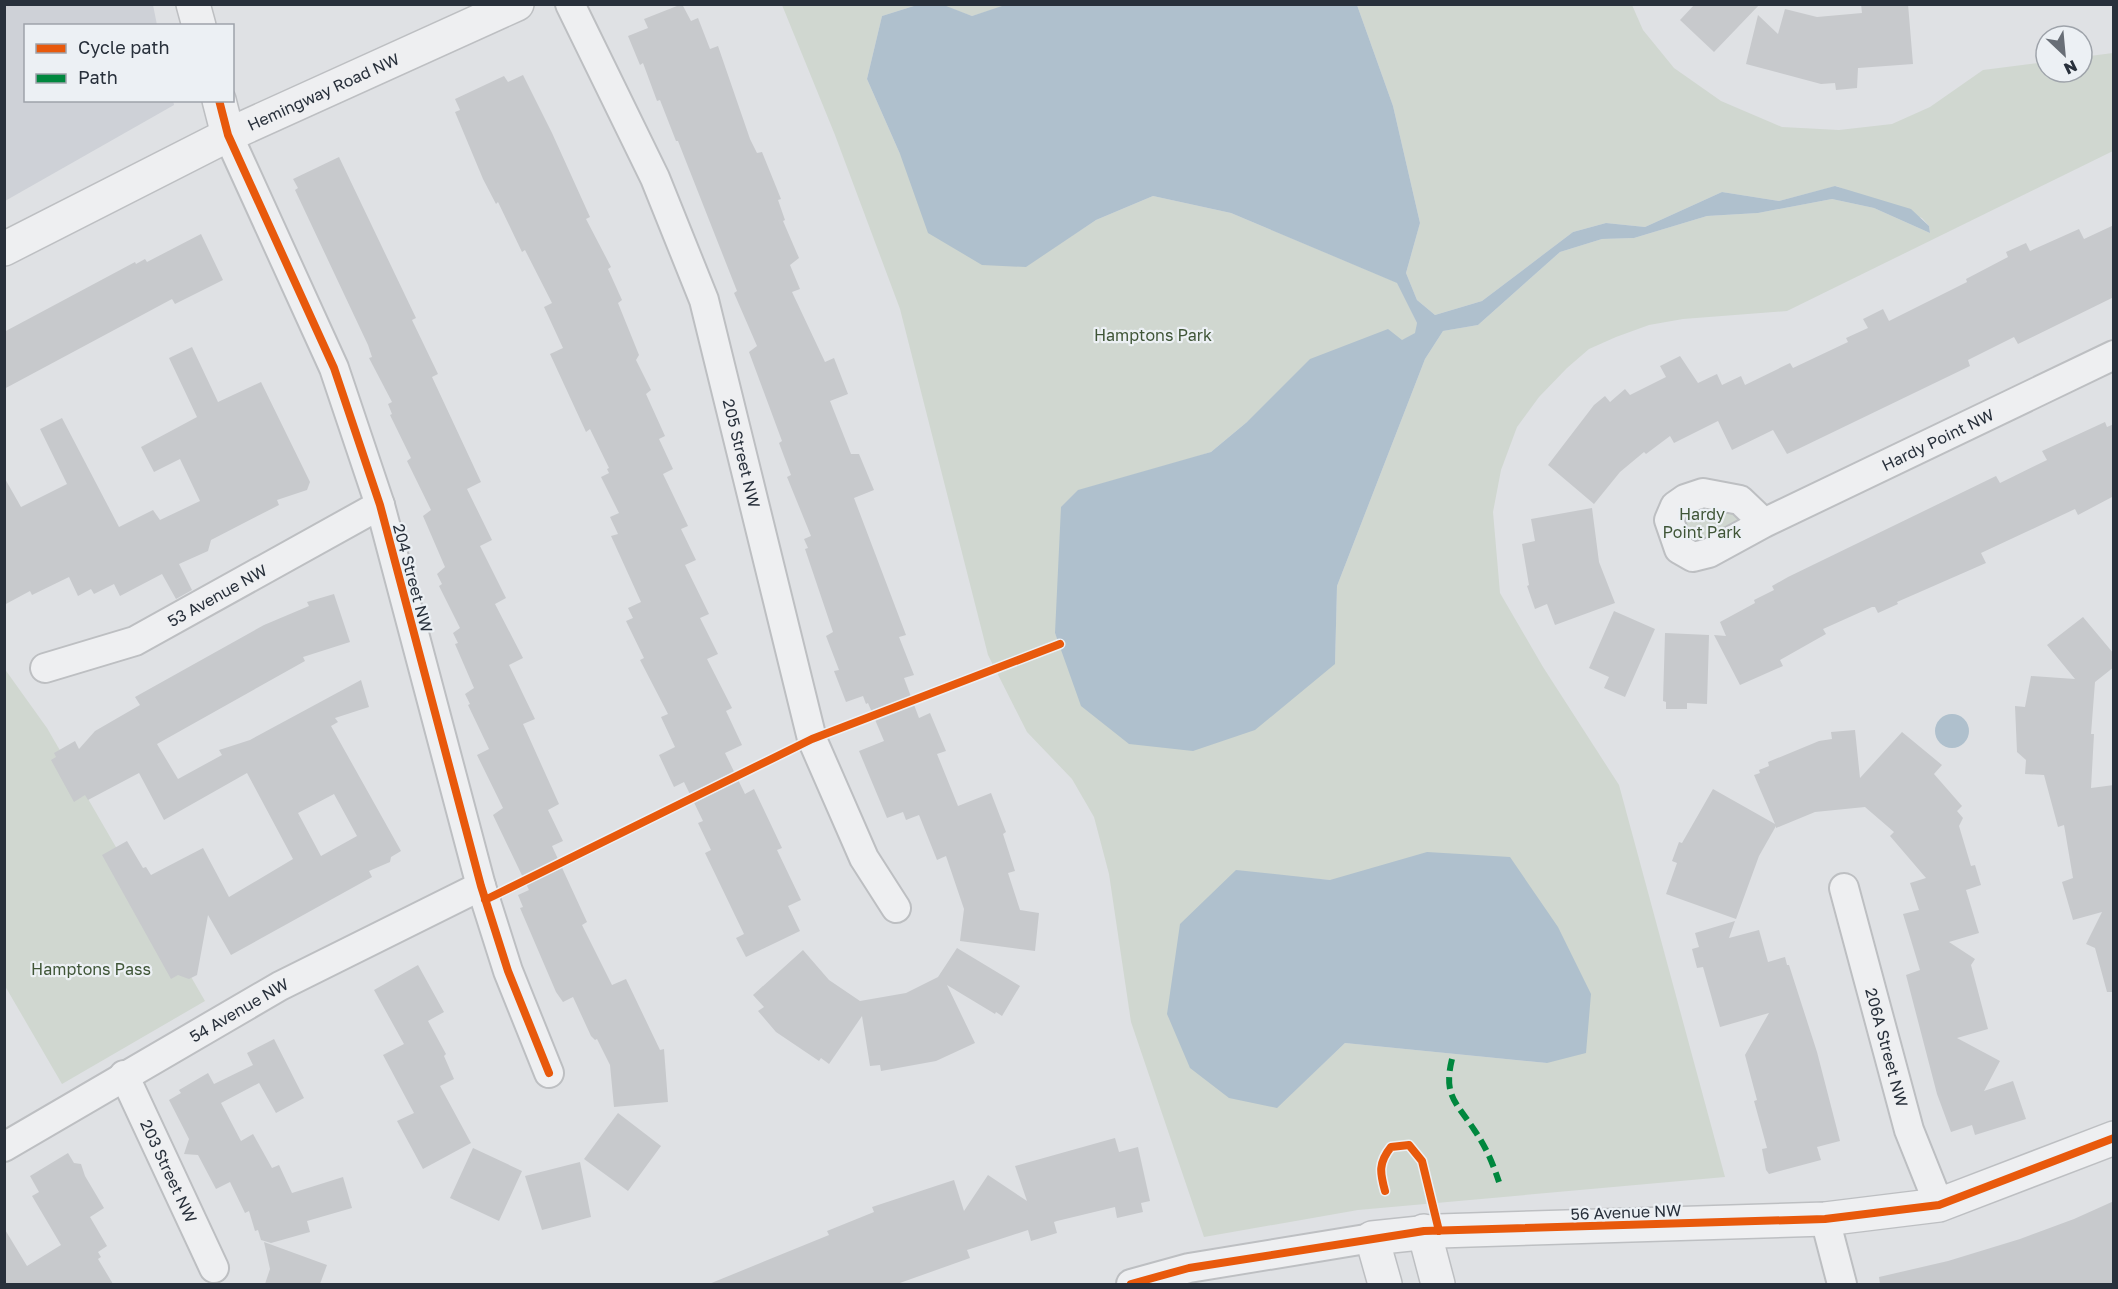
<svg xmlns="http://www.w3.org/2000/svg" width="2118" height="1289" font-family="'Golos Text',sans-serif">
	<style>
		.built { fill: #ced1d7 }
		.green { fill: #d0d7d0; fill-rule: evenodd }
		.water { fill: #afc0cd }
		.building { fill: #c7c9cc; fill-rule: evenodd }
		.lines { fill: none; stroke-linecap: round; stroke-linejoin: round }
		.minor-casing { stroke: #bdbfc2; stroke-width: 32 }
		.tertiary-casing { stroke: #bdbfc2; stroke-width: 36 }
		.minor { stroke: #eeeff1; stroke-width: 28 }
		.tertiary { stroke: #eeeff1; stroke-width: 33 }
		.quiet { stroke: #00873e; stroke-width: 6; stroke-dasharray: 12 6; stroke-linecap: butt }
		.cycleway-casing { stroke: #ecf0f4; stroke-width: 11 }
		.cycleway { stroke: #e8590c; stroke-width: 8 }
		.labels { text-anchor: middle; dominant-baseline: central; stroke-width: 4.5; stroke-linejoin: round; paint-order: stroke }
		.street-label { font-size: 16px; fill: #28303b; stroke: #ecf0f4 }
		.park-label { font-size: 16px; fill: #3f5537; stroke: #ecf0f4 }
	</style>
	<rect width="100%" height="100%" fill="#dfe1e4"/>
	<path class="built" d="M5,4l148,1 4,20 -131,1v74h147l1,5 -169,96z"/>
	<path class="green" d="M782,5h135l-35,11 -15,63 33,75 126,112 70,-46 57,-24 78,17 167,70 19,40 -1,10 -169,89 -36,30 -47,15 -109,166 5,11 275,20 2,-78 88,-227 18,-28 35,-6 82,-73 42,-13 32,-1 73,-22 51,-3 74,-14 42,9 56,25 -1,-7 -7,-8 -86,-32 -57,15 -57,-9 -77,35 -39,-4 -33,9 -91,69 -47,14 -18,-15 -11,-27 14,-50 -27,-117 -36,-101h275l11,25 31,38 47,33 61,26 57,3 53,-6 38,-17 53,-37 63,-8v10h36v-15l31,-4v98l-326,160 -104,8 -34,6 -33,12 -27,12 -22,19 -28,29 -22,30 -16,43 -8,42 7,81 43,74 76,118 106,392 -367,33 -154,27 -73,-215 -22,-148 -15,-57 -22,-38 -45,-47 -39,-77 -88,-346 -65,-174zM1286,876l44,4 217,183 -202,-20 -68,64z
		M941,5h67l-36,11z
		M1719,502l32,19 -47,26 -19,-5 -2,-34z
		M4,668l43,60 158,273 -143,83 -57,-98z"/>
	<path class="water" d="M1008,4l349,1 36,101 27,117 -14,50 11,27 18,15 47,-14 91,-69 33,-9 39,4 77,-35 57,9 56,-15 76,23 18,17 1,7 -56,-25 -42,-9 -74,14 -51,3 -73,22 -32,1 -42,13 -82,73 -35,6 -18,28 -88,227 -2,78 -80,66 -62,21 -64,-7 -48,-38 -26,-73 6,-126 17,-17 133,-38 36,-30 63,-63 78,-30 14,11 13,-7 2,-10 -20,-40 -166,-70 -78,-17 -57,24 -70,47 -44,-2 -54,-32 -28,-79 -33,-75 15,-63 35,-11 24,-1 31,12z
		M1935 731a17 17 0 1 1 34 0a17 17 0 1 1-34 0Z
		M1427,852l83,5 48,70 33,67 -5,59 -39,10 -202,-20 -68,65 -48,-10 -39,-30 -23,-54 13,-90 56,-54 94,10z"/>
	<path class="building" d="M682,4l9,17 7,-3 12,31 8,-3 32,93 7,14 5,-1 19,47 -3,1 7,20 -2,1 16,37 -9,7 10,24 -8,3 33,70 9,-4 14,36 -18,7 21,53h8l15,36 -20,8 52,137 -7,2 15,38 -10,3 15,40 11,-5 16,38 -9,3 21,52 33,-13 15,39 -3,2 12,37 -7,2 12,37 19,3 -4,38 -75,-10 4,-32 -18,-53 -9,4 -18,-45 -13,5 -3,-8 -16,6 -28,-67 25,-10 -16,-38 -2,1 -3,-8 -17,6 -12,-31 5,-1 -13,-34 7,-4 -28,-83 3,-1 -4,-9 7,-3 -24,-59 4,-2 -12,-32 3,-2 -33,-89 8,-6 -23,-53 3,-2 -59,-150h-2l-16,-41 -3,1 -14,-38 -3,2 -12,-29 20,-8 -4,-9z
		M1695,4h65l-46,48 -34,-32z
		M1861,4h47l5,60 -55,4 -1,20 -21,2 -1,-7 -14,1 -75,-20 12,-49 20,19 7,-25 32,8 45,-4z
		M523,75l29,58 38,84 -4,2 25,48 -3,2 14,31 -4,3 21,52 -3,5 15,30 -5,4 19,42 -6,3 14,30 -10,5 25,52 -7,3 15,31 -11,5 24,49 -9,4 18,36 -11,5 25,49 -6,3 16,34 -17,8 20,41 9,-5 28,59 -5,2 24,50 -13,6 12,25 -54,26 -10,-19 8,-4 -39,-81 6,-3 -13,-27 5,-2 -19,-39 -10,5 -15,-32 16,-8 -14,-30 7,-3 -28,-54 4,-2 -18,-37 7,-3 -5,-10 13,-6 -30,-66 7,-2 -8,-17 9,-4 -18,-36 8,-4 -2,-4 2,-1 -19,-39 -4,3 -36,-78 13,-6 -19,-41 8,-4 -27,-53 -3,2 -24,-50 -2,2 -13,-25 -28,-67 5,-2 -5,-11 49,-23 4,6z
		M339,157l77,161 -4,2 26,54 -6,3 49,105 -14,7 25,51 -12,6 26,52 -11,6 28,54 -14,7 26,54 -12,5 36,80 -11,6 15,31 -11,5 35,76 -5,3 30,60 14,-6 34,71 4,-1 4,53 -54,5 -4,-42 -13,-26 -2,1 -4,-4 -18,-39 -10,5 -7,-10 -36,-84 3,-1 -5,-12 11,-5 -36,-75 10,-7 -26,-53 12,-6 -21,-44 2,-1 -5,-10 9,-6 -19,-44 3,-1 -5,-10 7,-5 -21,-42 3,-2 -5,-10 8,-7 -22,-51 8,-6 -24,-49 4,-3 -21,-43 2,-1 -4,-10 4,-2 -23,-44 3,-1 -4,-12 -73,-155 3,-2 -5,-9z
		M2114,225v72l-96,47 -4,-7 -46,23 2,6 -174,84 -9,4 -14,-24 -41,20 -14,-29 -44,22 -4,-7 -24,18 -2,-2 -24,20 -26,32 -46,-39 46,-60 11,-9 5,6 15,-13 5,6 36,-18 -6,-11 20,-10 18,27 19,-9 5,11 19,-9 4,9 45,-22 3,5 55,-26 -2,-4 22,-10 -5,-9 20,-10 6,12 78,-39 -1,-3 42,-22 -2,-5 20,-9 4,8 49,-22 5,10z
		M201,234l22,46 -48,24 -3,-5 -168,90v-57l131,-70 1,2 9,-5 2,3z
		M192,347l26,55 43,-20 49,100 -3,8 -30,10 2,5 -68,35 -3,11 -29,13 13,26 -16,9 -14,-25 -42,22 -6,-12 -20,10 -3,-5 -13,7 -9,-19 -37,18 -2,-4 -26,14v-128l17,30 46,-23 -27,-55 22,-11 57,109 34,-17 7,10 40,-19 -20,-42 -26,13 -13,-25 56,-30 -28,-59z
		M2105,422l2,5 7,-3v72l-36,19 -3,-6 -94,44 5,10 -89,39 1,2 -20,9 -3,-6h-3l-49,22 3,5 -46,26 3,6 -43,19 -26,-50 12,1 -6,-14 35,-19 -1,-3 20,-10 -2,-4 16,-9 208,-101 4,7 47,-23 -5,-9z
		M1592,508l7,54 16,41 -60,22 -8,-21 -12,5 -8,-23 2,-1 -7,-41 13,-3 -4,-22z
		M334,594l16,48 -47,15 2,4 -148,83 21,35 44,-24 -3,-5 31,-10 111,-60 8,27 -34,11 3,4 -7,4 70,125 -10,6 -1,5 -21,9 3,6 -141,78 -23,-40 -11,60 -8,4 -11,-4 -7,4 -69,-124 25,-14 16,27 3,-1 5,8 52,-27 26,49 64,-38 -46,-86 -83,47 -25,-47 -51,27 -3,-5 -11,7 -23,-42 5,-3 -2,-4 21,-12 4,8 16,-18 45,-26 -5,-8 129,-72 45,-19 -2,-4zM334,794l23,42 -36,20 -23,-43z
		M1614,611l41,18 -30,68 -21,-9 5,-11 -20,-9z
		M2083,617l31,37v13l-19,15 -4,52h3l-3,54 23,-3v207h-7l-12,-44 -9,-4 16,-32 -29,8 -11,-38 11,-4 -9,-53 -6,2 -14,-52 -19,-1 1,-14 -9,-8 -2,-46 10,1 6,-31 44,3 -28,-34z
		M1665,633l44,2 -2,69 -20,-1v6h-21v-7l-3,-1z
		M1855,730l5,48 42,-46 40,33 -8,9 28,32 -5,5 6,7 -4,8 12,40 4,-1 6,20 -15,5 13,43 -30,9 26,17 -4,6 17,64 -31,9 43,23 -16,30 29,-10 13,38 -51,16 -3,-10 -21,7 -14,-38 -31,-119 14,-5 -17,-56 16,-4 -9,-27 16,-5 -36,-42 4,-4 -29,-25 -50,5 -39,16v-2l-17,30 -23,63 -70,-25 11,-31 -5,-2 7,-19 3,1 31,-54 62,35 -21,-49 6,-2 -1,-3 10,-4 -1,-4 51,-21 13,-2 -1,-7z
		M1735,921l-6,17 30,-8 9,32 17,-5 2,8h2l28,87 23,89 -23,6 4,13 -52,14 -3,-4 -4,-21 5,-1 -13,-47 3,-1 -12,-45 24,-42 -49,14 -17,-60 -6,1 -5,-19 7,-2 -4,-14z
		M957,948l63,38 -18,30 -6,-4 -1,2 -48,-29 28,58 -39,18 -55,10 -1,-6 -10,1 -8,-50 -33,48 -8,-6 -2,3 -43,-29 -18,-21 6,-4 -11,-12 50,-45 26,30 31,21 46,-8 32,-16z
		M418,965l26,47 -16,9 18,33 -2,2 10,23 -14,7 31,57 -48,26 -26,-48 17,-8 -31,-58 21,-11 -30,-54z
		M274,1039l30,59 -28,15 -17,-30 -38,20 20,38 12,-7 19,34 7,-3 13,28 51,-16 9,31 -45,13 3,11 -39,11 -10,-3 -3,-10 -3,1 -6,-20 -4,2 -15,-31 -14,7 -18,-34 -14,-1 5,-15 -20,-39 12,-7 -2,-3 29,-17 6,11 39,-19 -6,-12z
		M618,1113l43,33 -33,45 -44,-32z
		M1115,1138l4,14 19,-5 12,54 -9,2 2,9 -26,6 -2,-11 -58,14 -3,1 3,11 -26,8 -3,-11 -61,20 3,8 -73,26h-188l120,-49 -2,-4 47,-19 -2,-5 82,-27 10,31 24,-36 39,26 -12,-35z
		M473,1148l49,23 -23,50 -49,-23z
		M68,1153l6,10 7,1 4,12 19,32 -14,9 17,29 -9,6 3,5 -3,2 15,25h-109v-56l23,38 34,-21 -29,-49 7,-4 -9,-16z
		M580,1162l11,55 -49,13 -17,-54z
		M2114,1201v83h-234l-1,-7 69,-16 72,-22 54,-20z
		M264,1242l63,23 -7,19h-55l5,-15z"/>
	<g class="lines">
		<defs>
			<g id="minor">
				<path id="s1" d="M570,4l85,174 49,122 108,439 52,119 32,50"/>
				<path d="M228,135l106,233 46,137 101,381 27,85 41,102"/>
				<path id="s2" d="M1764,523l-55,30 -16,4 -14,-8 -10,-29 6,-14 10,-7 18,-6 37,7 24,23 350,-168"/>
				<path id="s3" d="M45,668l90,-27 245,-136"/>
				<path id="s4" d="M1844,888l65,242 30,75"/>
				<path id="s5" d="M124,1075l90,193"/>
				<path id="s6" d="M4,1147l276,-161 201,-100"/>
				<path d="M1825,1219l17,65"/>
				<path d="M1131,1284l58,-16 183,-30"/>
			</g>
			<g id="tertiary">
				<path d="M193,4l6,22"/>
				<path d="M219,100l9,35"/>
				<path id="s7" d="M4,249l224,-114 289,-131"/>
				<path d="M1424,1231l14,53"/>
				<path d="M1385,1284l-13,-46 67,-7 386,-12 114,-14 175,-67"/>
			</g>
		</defs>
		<use href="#minor" class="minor-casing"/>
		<use href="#tertiary" class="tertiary-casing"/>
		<use href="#minor" class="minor"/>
		<use href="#tertiary" class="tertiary"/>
		<path class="quiet" d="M1452,1059c-9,37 4,43 23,72 11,16 18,33 24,51"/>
		<defs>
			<path id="cycleway" d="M219,100l9,35 106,233 46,137 101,381 27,85 41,102
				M485,900l327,-161 248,-95
				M1385,1191c-5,-18 -7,-28 6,-44l18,-2 13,16 17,70
				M1131,1284l58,-16 235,-37 401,-12 114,-14 175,-67"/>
		</defs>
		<use href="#cycleway" class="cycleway-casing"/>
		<use href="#cycleway" class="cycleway"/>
	</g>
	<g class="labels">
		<g class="street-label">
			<text stroke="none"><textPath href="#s7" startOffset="356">Hemingway Road NW</textPath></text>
			<text stroke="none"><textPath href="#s2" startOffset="436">Hardy Point NW</textPath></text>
			<text stroke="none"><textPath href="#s1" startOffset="483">205 Street NW</textPath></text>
			<text transform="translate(413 578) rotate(75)">204 Street NW</text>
			<text stroke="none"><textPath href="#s3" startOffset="188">53 Avenue NW</textPath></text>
			<text stroke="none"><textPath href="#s6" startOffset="272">54 Avenue NW</textPath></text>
			<text stroke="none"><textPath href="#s4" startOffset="165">206A Street NW</textPath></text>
			<text stroke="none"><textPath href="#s5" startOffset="106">203 Street NW</textPath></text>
			<text transform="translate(1626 1212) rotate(-2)">56 Avenue NW</text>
		</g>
		<g class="park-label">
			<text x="1153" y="335">Hamptons Park</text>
			<text x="1702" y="514">Hardy<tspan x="1702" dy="18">Point Park</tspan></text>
			<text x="91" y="969">Hamptons Pass</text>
		</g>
	</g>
	<rect width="2118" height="1289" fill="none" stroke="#28303b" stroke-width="12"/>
	<rect x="24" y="24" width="210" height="78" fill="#ecf0f4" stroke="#9ea3aa" stroke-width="1.5"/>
	<rect x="36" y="44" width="30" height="9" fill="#e8590c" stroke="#9ea3aa" stroke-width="1.5"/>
	<text x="78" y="54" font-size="18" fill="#28303b">Cycle path</text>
	<rect x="36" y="74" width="30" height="9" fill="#00873e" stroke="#9ea3aa" stroke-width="1.5"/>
	<text x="78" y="84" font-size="18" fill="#28303b">Path</text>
	<g transform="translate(2064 54) rotate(154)"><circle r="28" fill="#ecf0f4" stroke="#9ea3aa" stroke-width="1.5"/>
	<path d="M0-4.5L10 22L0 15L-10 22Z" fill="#686e76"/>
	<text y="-9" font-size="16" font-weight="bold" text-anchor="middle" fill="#28303b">N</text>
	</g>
</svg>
